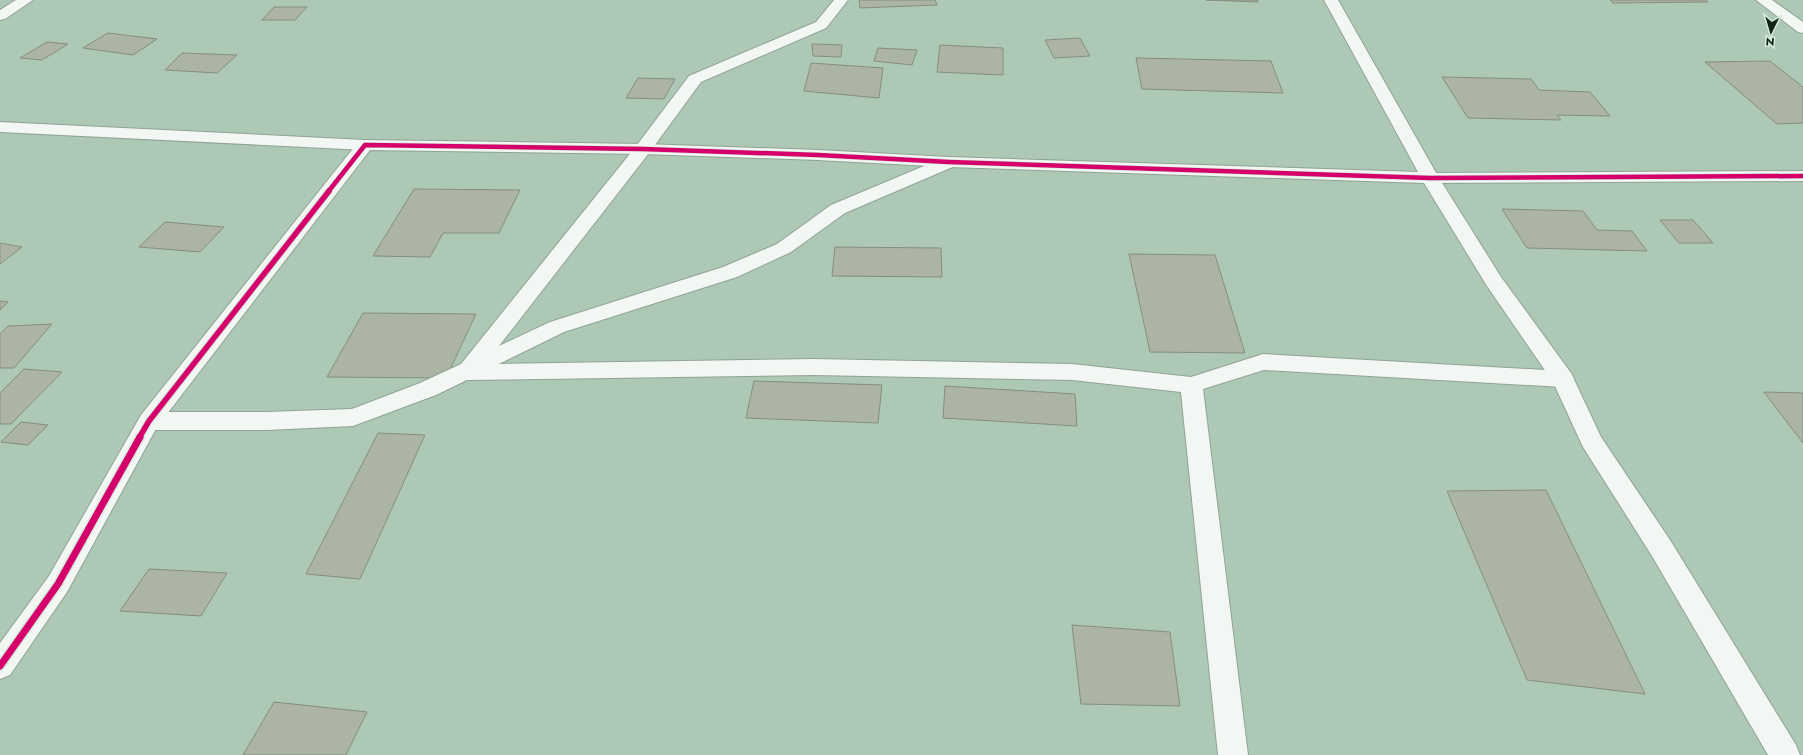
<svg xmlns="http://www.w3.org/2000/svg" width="1803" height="755" font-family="Jost,sans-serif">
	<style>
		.building { fill: #acb5a3; stroke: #858e7d }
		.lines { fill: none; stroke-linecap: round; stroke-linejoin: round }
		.street-casing { stroke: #8fa396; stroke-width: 2 }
		.secondary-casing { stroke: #8fa396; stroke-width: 2 }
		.street { fill: #f3f7f4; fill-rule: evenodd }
		.secondary { fill: #f3f7f4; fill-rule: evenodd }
		.cycleway-far2-casing { stroke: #d5ecdb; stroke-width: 6 }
		.cycleway-far1-casing { stroke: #d5ecdb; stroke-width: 8 }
		.cycleway-casing { stroke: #d5ecdb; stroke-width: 10 }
		.cycleway-far2 { stroke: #d6006c; stroke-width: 4.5 }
		.cycleway-far1 { stroke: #d6006c; stroke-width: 5.5 }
		.cycleway { stroke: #d6006c; stroke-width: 7 }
	</style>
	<rect width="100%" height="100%" fill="#aec8b6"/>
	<path class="building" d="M859,0h76l2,5 -77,3z
		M1206,0h52v2z
		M1610,0h95l3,2 -95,1z
		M274,7h33l-12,13h-33z
		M108,33l49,6 -24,16 -50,-7z
		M1080,38l10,18 -36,2 -9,-18z
		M47,42l21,2 -26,16 -22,-2z
		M812,44l30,1 -1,12 -28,-1z
		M940,45l63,3v27l-66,-3z
		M878,48l39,2 -5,15 -38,-4z
		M182,53l55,2 -20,18 -52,-3z
		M1136,58l135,3 12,32 -141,-4z
		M1770,61l33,26v36l-26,1 -72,-62z
		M811,63l72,5 -4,30 -75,-7z
		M1442,77l89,2 8,11 51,2 20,24 -53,-1 4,5 -93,-2z
		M638,78l37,1 -11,20 -38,-1z
		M414,189l106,1 -21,43h-56l-13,24 -57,-1z
		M1502,209l81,2 14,19 35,1 15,20 -120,-3z
		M1660,220h33l20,23h-34z
		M165,222l59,5 -24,25 -61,-5z
		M0,243l22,4 -22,17z
		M835,247l106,1 1,29 -110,-1z
		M1129,254l86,1 30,98 -95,-1z
		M0,301l8,1 -8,8z
		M363,313l113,1 -30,64 -119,-1z
		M52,324l-38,44h-14v-34l8,-8z
		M24,369l38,3 -51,52h-11v-31z
		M754,381l128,4 -4,38 -132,-5z
		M945,386l130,8 2,32 -134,-8z
		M1764,392l39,1v50z
		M21,422l27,3 -20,20 -27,-3z
		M378,433l47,2 -65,144 -54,-5z
		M1546,490l99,204 -118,-14 -80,-189z
		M149,569l78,4 -26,43 -81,-5z
		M1072,625l98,7 10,74 -99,-2z
		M274,702l93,10 -21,43h-103z"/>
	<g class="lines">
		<defs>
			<path id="street" d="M834,0h14l-22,28 -125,54 -52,71 -150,193 51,-24 173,-55 54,-23 54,-39 112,-47 6,-1 6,1 3,4 -3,4 -110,47 -54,39 -54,25 -173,55 -65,32 315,-5 258,5 119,13 72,-23 300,17 8,2 3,6 -3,6 -8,2 -299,-17 -61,19 45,366h-30l-37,-363 -109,-12 -258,-5 -347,5 -31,15 -83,31 -86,4h-118l-8,-3 -3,-6 3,-6 8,-3h118l85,-3 68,-26 41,-19 176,-219 52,-69 127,-54z
				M1756,0h16l31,22v11l-5,-1z
				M0,122l365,18 6,1 3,4 -3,4 -6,1 -365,-18z
				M1803,171v10l-373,2 -6,-1 -3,-4 3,-4 6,-1z"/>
			<path id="secondary" d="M16,0h17l-28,19 -5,1v-10z
				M1324,0h14l101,178 62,99 70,96 30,64 69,103 126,205 4,10h-32l-116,-199 -69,-109 -30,-65 -66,-96 -63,-103 -475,-16 -131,-7 -175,-6 -273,-4 -213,277 -90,165 -57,83 -10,4v-36l49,-67 92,-161 218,-274 6,-1 278,4 175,6 131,7 469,15z"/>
		</defs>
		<use href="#street" class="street-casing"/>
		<use href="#secondary" class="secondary-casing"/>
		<use href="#street" class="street"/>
		<use href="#secondary" class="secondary"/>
		<defs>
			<path id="cycleway-far2" d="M328,192l37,-47 278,4 175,6 131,7 481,16 373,-2"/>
			<path id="cycleway-far1" d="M139,438l10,-17 180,-230"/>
			<path id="cycleway" d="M0,666l58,-82 82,-147"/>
		</defs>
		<use href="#cycleway-far2" class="cycleway-far2-casing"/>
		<use href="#cycleway-far1" class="cycleway-far1-casing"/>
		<use href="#cycleway" class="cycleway-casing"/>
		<use href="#cycleway-far2" class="cycleway-far2"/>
		<use href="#cycleway-far1" class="cycleway-far1"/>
		<use href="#cycleway" class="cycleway"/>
	</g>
	<g transform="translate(1771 32) rotate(185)" stroke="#d5ecdb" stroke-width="3" paint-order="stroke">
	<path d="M0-3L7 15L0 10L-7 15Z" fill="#112418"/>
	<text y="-6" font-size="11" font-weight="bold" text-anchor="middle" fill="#112418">N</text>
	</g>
</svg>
